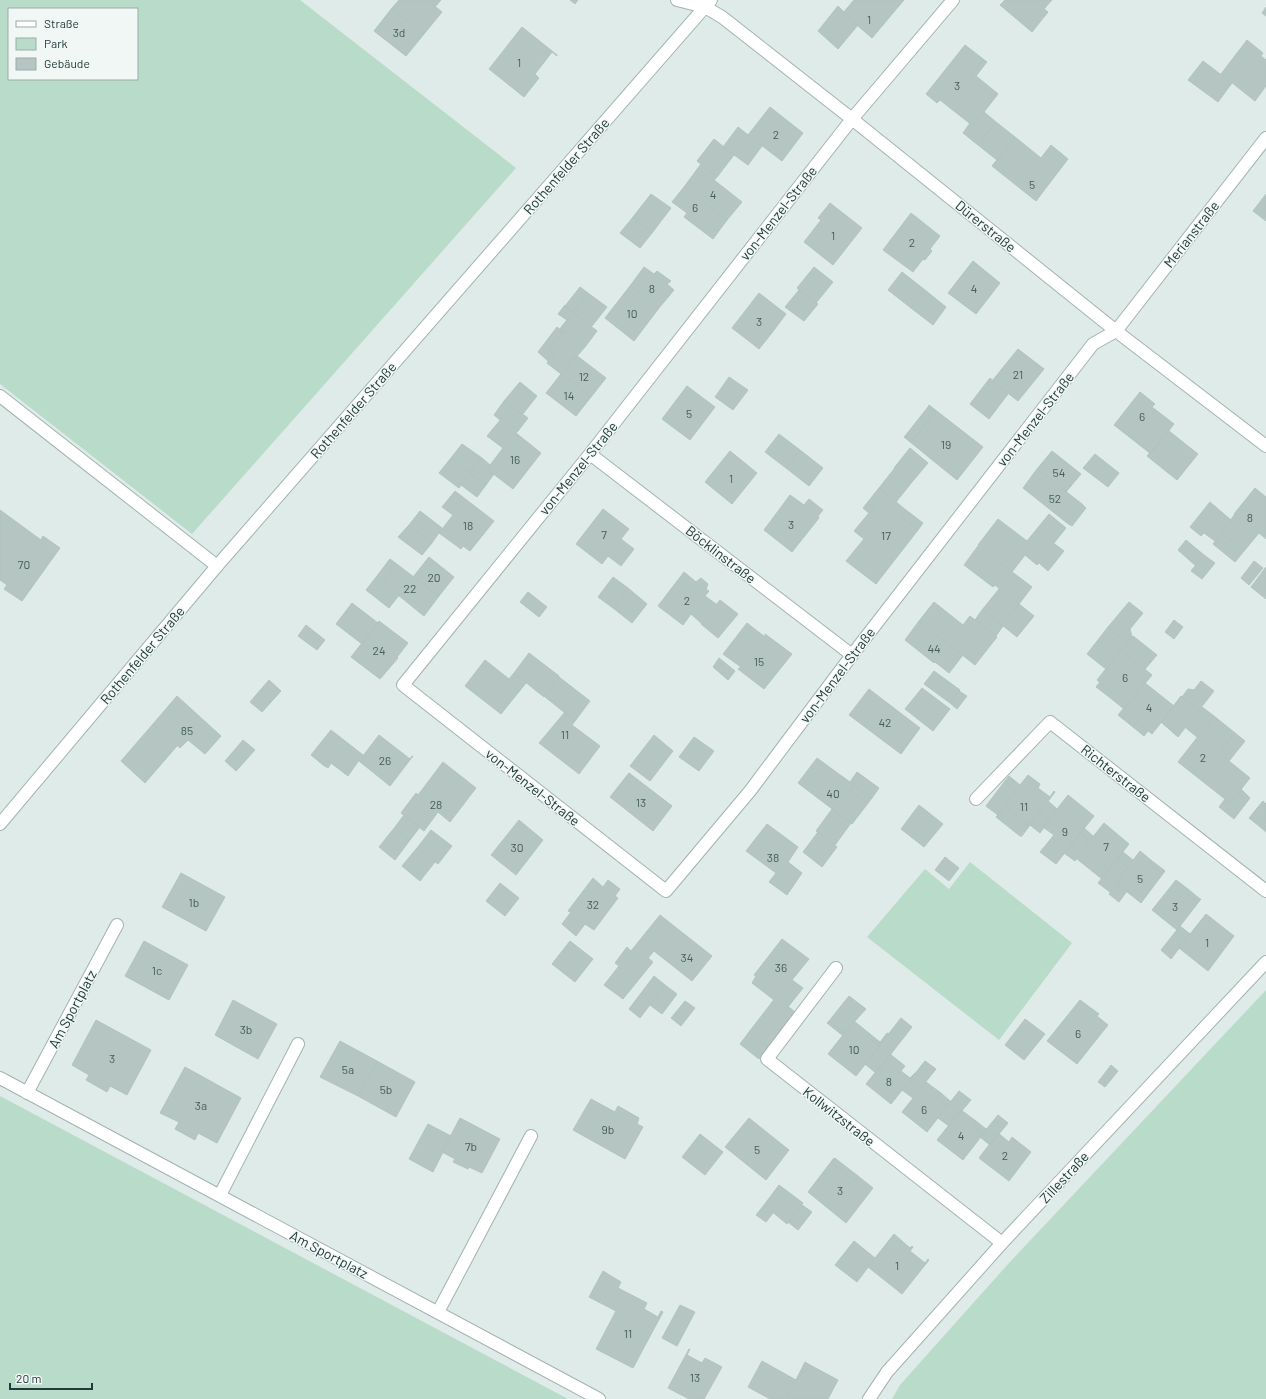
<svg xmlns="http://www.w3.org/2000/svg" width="1266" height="1399" font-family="Barlow,sans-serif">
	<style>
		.green { fill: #b8dcc9; fill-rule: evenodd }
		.building { fill: #b5c5c1; stroke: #b2c4c0 }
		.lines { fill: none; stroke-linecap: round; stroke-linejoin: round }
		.service-casing { stroke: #a2b3b0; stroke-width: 14 }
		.minor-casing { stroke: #a2b3b0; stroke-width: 14 }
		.tertiary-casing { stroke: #a2b3b0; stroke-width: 14 }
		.service { stroke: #fff; stroke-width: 12 }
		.minor { stroke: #fff; stroke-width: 12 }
		.tertiary { stroke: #fff; stroke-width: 12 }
		.labels { text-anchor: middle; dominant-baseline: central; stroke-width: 3; stroke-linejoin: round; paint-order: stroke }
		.number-label { font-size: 12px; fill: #455e5b }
		.street-label { font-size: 14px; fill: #203b39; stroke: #f0f7f5 }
	</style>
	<rect width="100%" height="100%" fill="#dfebe8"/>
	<path class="green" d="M0,0h300l216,168 -324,366 -192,-150zM9,9h128v70h-128z
		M970,862l102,81 -73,97 -132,-103 58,-68 24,20z
		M1266,990v409h-374l8,-14 109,-122z
		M0,1096l568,303h-568z"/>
	<path class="building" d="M399,0h28l15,12 -18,22 -32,-26z
		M427,0h14l-6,7z
		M570,0h8l-3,4z
		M854,0h50l-32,38 -29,-25z
		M1005,0h47l-8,9 4,3 -16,20 -32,-27z
		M838,6l6,6 -1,1 15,12 -20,24 -20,-18z
		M1266,7v9l-4,-3z
		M392,8l32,26 -18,22 -32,-25z
		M522,27l35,28v1l-5,-4 -17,22 4,4 -15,19 -35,-28z
		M1247,40l16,13 -2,3 5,4v26l-11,15 -34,-27z
		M965,45l22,17 -1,1 -3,-3 -13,17 25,20 2,-4 1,1 -25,32 -33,-26 -3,3 -11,-9z
		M983,60l3,3 -10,13 21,17 -2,4 -25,-20z
		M1203,61l29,22 -14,19 -30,-22z
		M770,107l33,26 -21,28 -34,-26z
		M984,112l12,10 -18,23 -15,-12 7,-10 3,3z
		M996,122l19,15 -18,23 -19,-15z
		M738,127l24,19 -14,19 -25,-18z
		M1015,137l26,21 10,-13 17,14 -32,42 -44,-35z
		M714,139l20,16 -17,22 -20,-16z
		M701,164l16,13 -3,3 28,22 -15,18 -43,-33z
		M684,187l43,33 -14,19 -29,-22 3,-4 -15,-11z
		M651,194l20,14 -19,25 -19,-16z
		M1266,194v27l-13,-10z
		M830,203l32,25 -29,37 -29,-23 17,-22 -3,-2z
		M911,213l29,23 -10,13 2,2 -7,9 -2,-1 -10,13 -30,-22z
		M633,217l19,16 -12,15 -20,-15z
		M973,261l27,22 -24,31 -28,-21z
		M644,267l10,7 3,-3 14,10 -4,3 7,6 -15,18 -29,-22z
		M814,267l19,15 -17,21 -19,-15z
		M902,272l23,18 -14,18 -23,-18z
		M630,286l29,22 -25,33 -29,-23z
		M580,287l8,6 -15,19 -8,-6z
		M799,290l19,14 -14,17 -19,-14z
		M925,290l21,17 -13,18 -22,-17z
		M588,293l19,14 -15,19 -19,-14z
		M759,293l27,21 -15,20 -5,-4 -12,15 -22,-17z
		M565,305l8,7 -6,8 -9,-6z
		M573,312l24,19 -12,16 -21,-17 -2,3 -3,-3z
		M557,327l6,5 -14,17 5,4 -6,8 -10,-9z
		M564,330l21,17 -24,27 -14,-11 7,-10 -5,-4z
		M766,330l5,4 -12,15 -5,-4z
		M1018,349l26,20 -26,32 -26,-20z
		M576,355l30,23 -15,19 -30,-23z
		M561,374l30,23 -15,19 -30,-23z
		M729,377l19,13 -15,20 -18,-13z
		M990,378l18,16 -19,25 -19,-15z
		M520,382l17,14 -15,19 -18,-14z
		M687,386l28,21 -25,33 -28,-21z
		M1140,392l15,12 -3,3 22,17 -23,30 -37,-29z
		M504,401l24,17 -10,13 -16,-13 -2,2 -6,-5z
		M929,405l54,42 -26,33 -53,-43 1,-1 7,5 23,-29 -7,-5z
		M928,407l7,5 -23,29 -7,-5z
		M502,418l16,13 -2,2 25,20 -28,36 -26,-20 16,-21 -16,-12z
		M1169,431l29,23 -21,26 -30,-24z
		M779,434l21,16 -14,18 -21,-16z
		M462,444l20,14 -12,15 -19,-15z
		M910,448l18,15 -16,19 -18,-14z
		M800,450l23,18 -14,18 -23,-18z
		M730,451l27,22 -25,31 -27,-22z
		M1052,451l29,23 -15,18 -29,-23z
		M1095,454l24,19 -11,14 -25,-19z
		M451,458l19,15 -11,15 -20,-15z
		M482,458l8,7 -3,4 7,5 -8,11 -16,-12z
		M894,469l18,13 -16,20 -17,-14z
		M1037,469l45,35 -15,19 -44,-35z
		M470,473l16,12 -9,12 -16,-12z
		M879,488l27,22 -5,6 17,14 -42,54 -30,-23 18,-22 -10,-8 15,-18 1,1 4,-5 -7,-6z
		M1255,488l11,9v42l-7,-6 -15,18 -23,-18 14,-19h-1z
		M455,491l39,30 -24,30 -7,-5 -2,3 -22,-16 14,-18 -11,-8z
		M790,495l14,10 5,-6 14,11 -5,6 1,2 -27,34 -28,-22z
		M1210,502l21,18 -16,21 -11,-8 -3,3 -11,-9z
		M867,503l7,6 -4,5 -7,-6z
		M1082,504l4,4 -14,18 -5,-3z
		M603,509l26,20 -8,10 13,10 -13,17 -13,-10 -6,8 -26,-20z
		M0,510l41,30 2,-4 17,12 -38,53 -18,-12 3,-4 -7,-5z
		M906,510l17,13 -5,7 -17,-14z
		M420,511l22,17 -10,15 -23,-18z
		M1049,514l17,14 -12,15 -18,-13z
		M998,519l29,22 9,-11 28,21 -16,20 -9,-8 -2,2 -12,-10 -13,17 -34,-27z
		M409,525l23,18 -10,12 -24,-18z
		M1221,533l23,18 -9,11 -22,-18z
		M1186,540l18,15 -8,11 -18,-16z
		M978,546l54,41 -13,17 -24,-19 -2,2 -29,-22z
		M1204,555l11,8 -13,16 -11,-8z
		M429,557l25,20 -15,19 -26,-19z
		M390,559l49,37 -15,20 -26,-21 2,-1 -16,-13 12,-16 -7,-5z
		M389,560l7,5 -12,16 -7,-5z
		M1254,561l9,7 -14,17 -8,-7z
		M1266,567v32l-15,-12z
		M684,572l12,10 5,-4 7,6 -2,5 3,2 -4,5 11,8 -15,19 -10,-9 -8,11 -25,-19z
		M377,576l23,18 -11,14 -23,-18z
		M613,577l15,11 -15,20 -15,-11z
		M628,588l19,16 -15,19 -19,-15z
		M999,589l20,15 -17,21 -20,-15z
		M528,592l19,15 -8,10 -19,-15z
		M720,600l18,14 -20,24 -17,-14z
		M934,602l29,23 7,-9 27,21 -22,28 -56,-44z
		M1129,602l14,11 -13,16 2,8 -5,6 -19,-16z
		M352,603l26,20 -16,21 -26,-20z
		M1019,604l15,12 -17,21 -15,-12z
		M982,610l21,16 -7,10 -21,-16z
		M1174,620l9,7 -9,12 -9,-7z
		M379,621l29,22 -11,14 1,1 -18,21 -29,-22z
		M919,621l44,34 -14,18 -14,-11 -1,1 -29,-23z
		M747,623l18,14v-3l27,20 -28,35 -26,-20 3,-2 -18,-13z
		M306,625l19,15 -8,10 -19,-14z
		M1108,627l19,16 -21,26 -19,-15z
		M1133,636l24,19 -12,14 -24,-19z
		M1121,650l31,25 -28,34 -16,-13 4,-4 -15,-12z
		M529,653l30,23 -15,21 -30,-24z
		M719,658l16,13 -7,9 -15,-13z
		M485,660l24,19 5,-6 12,10 -25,31 -36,-28z
		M934,671l26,19 -10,13 -26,-19z
		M559,677l31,24 -15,20 -31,-25z
		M269,680l12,11 -19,21 -12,-10z
		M1201,681l13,10 -15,19 -17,-13 6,-8 6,1z
		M1100,682l12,10 -4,4 -12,-9z
		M1145,683l29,23 -22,28 -15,-12 -4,5 -15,-12z
		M922,688l28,21 -17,22 -28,-22z
		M869,689l51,39 -19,26 -52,-39z
		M959,691l8,5 -10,13 -7,-6z
		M177,696l44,40 -16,18 -17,-14 -8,8 -27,-24z
		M1181,696l18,14 -21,27 -17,-15z
		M1202,707l12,9 -17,21 -11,-9z
		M565,712l10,9 -3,4 28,21 -21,28 -40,-31z
		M1214,716l21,17 -16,20 31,25 -20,25 -52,-41z
		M1137,722l11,9 -4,5 -11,-9z
		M153,724l24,22 -32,37 -24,-22z
		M331,730l32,25 -1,1 -3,-3 -15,20 -17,-13 -4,5 -12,-10z
		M1235,733l10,8 -16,20 -10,-8z
		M379,735l31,24 2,-3h1l-23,30 -31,-25z
		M654,735l19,16 -23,30 -20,-15z
		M694,737l20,14 -15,20 -20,-14z
		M243,740l12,10 -19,21 -11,-10z
		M359,753l3,3 -14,20 -4,-3z
		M817,758l37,27 -4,5 16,12 4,-5 2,1 -20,26 -54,-41z
		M327,760l4,3 -3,5 -5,-3z
		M443,762l33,26 -26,34 -12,-10 -14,19 -23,-18 15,-20 2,2z
		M857,772l22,16 -7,10 -22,-16z
		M629,773l43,33 -19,25 -43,-34z
		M1028,775l12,9 -2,4 12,9 4,-6 1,1 -34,45 8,-12 -25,-20z
		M1009,776l11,9 -4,5 -11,-9z
		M1005,781l11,9 -18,25 -12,-9z
		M854,785l16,12 -4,5 -16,-12z
		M1241,789l9,9 -16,21 -15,-12 6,-8 5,4z
		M1068,795l26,21 -38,48 -16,-12 14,-17 -11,-8z
		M1048,801l9,8 -17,24 -10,-8z
		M1263,801l3,3v13l-7,9 -10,-8z
		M919,805l24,19 -19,23 -23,-18z
		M1005,806l24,19 -9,11 -24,-19z
		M832,809l19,14 -16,22 -19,-14z
		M404,815l16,12 -10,13 -15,-13z
		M1266,817v15l-7,-6z
		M519,820l24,20 -27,35 -25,-20z
		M1104,823l25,21 -20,26 -26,-21z
		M767,824l31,23 -10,15 14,11 -15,22 -18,-13 7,-9 -30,-22z
		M395,827l15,13 -15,20 -16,-13z
		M1084,828l9,8 -4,5 -9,-8z
		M431,830l21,16 -14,18 -21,-16z
		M818,832l19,15 -15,20 -19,-15z
		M1080,833l9,8 -14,20 -11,-8z
		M417,848l18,14 -15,19 -18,-15z
		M1084,849l25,21 -7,9 -25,-20z
		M1140,851l12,10 -2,3 12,9 2,-3 1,1 -24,32 -25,-20z
		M1123,852l10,8 -5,7 -11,-8z
		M945,857l14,11 -10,13 -14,-11z
		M1117,859l11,8 -18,25 -12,-9z
		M1152,861l12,9 -2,3 -12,-9z
		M181,873l44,24 -19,34 -44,-24z
		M593,878l10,9 5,-7 12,9 -5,7 3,2 -24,32 -9,-6 -9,12 -14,-12 9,-12 -3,-1z
		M1176,880l12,9 -3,3 12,10 3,-3h1l-24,31 -25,-20z
		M500,883l19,15 -14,18 -19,-15z
		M1117,883l10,8 -8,11 -10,-8z
		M1188,889l12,10 -3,3 -12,-10z
		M1206,914l28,22 -26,35 -29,-23z
		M660,915l52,41 -20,25 -38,-30 -6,7 5,4 -30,37 -19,-14 15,-19 -4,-3 12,-16 4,4z
		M1180,926l10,8 -19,25 -10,-9z
		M782,939l27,20 -17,21 11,8 -15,19 -12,-10 -2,3 -22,-17 4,-7 -2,-1z
		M144,941l44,24 -19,35 -44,-24z
		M570,941l23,18 -18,23 -23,-18z
		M654,976l11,9 -25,33 -11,-9z
		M665,985l12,9 -15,20 -12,-9z
		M849,996l17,13 -22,24 -15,-12z
		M776,997l19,15 -27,35 -19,-15z
		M233,1000l44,24 -19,35 -43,-24z
		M1080,1000l19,14 -2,2 11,9 -31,39 -30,-23z
		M685,1001l10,7 -14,18 -10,-8z
		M901,1018l11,9 -36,46 -11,-9z
		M1025,1019l20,15 -21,26 -19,-15z
		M96,1020l55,30 -24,45 -17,-9 -3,6 -21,-12 3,-5 -17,-10z
		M829,1021l15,12 -2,2 -15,-12z
		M854,1021l16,13 -2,3 10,8 9,-12 2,1 -33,42 -28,-22z
		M749,1032l19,15 -9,12 -19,-15z
		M870,1034l10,8 -2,3 -10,-8z
		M340,1041l37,20 -19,35 -38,-19z
		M890,1054l15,12 -4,5 9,7 5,-5v1l-24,30 -25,-20z
		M377,1061l38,21 -19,35 -38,-21z
		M925,1061l11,8 -23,29 -11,-8z
		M1111,1065l7,6 -13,16 -7,-5z
		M185,1067l56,31 -24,45 -19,-10 -3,7 -20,-11 4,-7 -19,-9z
		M926,1082l15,11 -5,6 10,7 4,-5h1l-24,31 -25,-20z
		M959,1091l12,9 -22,26 -11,-8z
		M941,1093l9,8 -4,5 -10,-7z
		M591,1099l24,13 3,-6 21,12 -2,6 6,3 -18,32 -52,-29z
		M961,1110l15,11 -4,5 10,8 4,-5h1l-24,31 -26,-20z
		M998,1115l10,8 -18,22 -10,-8z
		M460,1118l40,21 -18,34 -13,-6 -1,2 -15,-7 2,-3 -13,-7z
		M749,1118l40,32 -23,30 -41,-33z
		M976,1121l10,8 -4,5 -10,-8z
		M428,1124l23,12 -18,36 -24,-13z
		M998,1133l11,9 3,-5 19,15 -22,29 -30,-23z
		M700,1134l23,18 -18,23 -23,-18z
		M834,1158l2,1 -4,4 22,18 4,-5 15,12 -27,35 -38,-31z
		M836,1159l22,17 -4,5 -22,-18z
		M779,1185l24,18 -16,21 -23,-19z
		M764,1205l9,8 -7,9 -10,-7z
		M802,1205l10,7 -14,18 -10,-8z
		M894,1234l16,14 2,-2 1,1 -3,4 15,12 3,-4 1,1 -27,34 -34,-27z
		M854,1241l21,17 -18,24 -22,-17z
		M603,1271l18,11 -3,6 29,15 -3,6 14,8 3,-6 2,1 -30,56 -37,-19 20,-38 -27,-14z
		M680,1305l15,7 -18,34 -15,-8z
		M689,1349h1l-3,6 15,8 3,-5 17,9 -18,32h-15l-21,-11z
		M762,1361l34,19 -10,19h-16l-22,-12z
		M805,1362l5,3 -14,15z
		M810,1365l28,15 -10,19h-42l10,-19z"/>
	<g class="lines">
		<defs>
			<path id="service" d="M0,396l217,170"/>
			<path id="minor" d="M677,0l28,7 17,10 130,102 264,212 150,115
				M953,0l-101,119 -262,335 -187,231 263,206 84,-100 102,-136 241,-311 23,-13 150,-193
				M590,454l262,201
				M976,799l74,-77 216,169
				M836,968l-69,91 235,184
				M0,1078l599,321
				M27,1093l90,-168
				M220,1195l78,-151
				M438,1312l93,-176
				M869,1399l18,-27 115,-129 264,-281"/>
			<path id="tertiary" d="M0,824l217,-258 494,-566"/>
		</defs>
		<use href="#service" class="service-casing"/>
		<use href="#minor" class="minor-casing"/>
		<use href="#tertiary" class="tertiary-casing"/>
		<use href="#service" class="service"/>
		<use href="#minor" class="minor"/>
		<use href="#tertiary" class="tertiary"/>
	</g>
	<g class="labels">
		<g class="number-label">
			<text x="869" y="19">1</text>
			<text x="399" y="32">3d</text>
			<text x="519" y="62">1</text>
			<text x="957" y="85">3</text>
			<text x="776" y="134">2</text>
			<text x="1032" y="184">5</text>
			<text x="713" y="194">4</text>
			<text x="695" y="207">6</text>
			<text x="833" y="235">1</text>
			<text x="912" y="242">2</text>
			<text x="652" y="288">8</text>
			<text x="974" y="288">4</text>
			<text x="632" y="313">10</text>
			<text x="759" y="321">3</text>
			<text x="1018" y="374">21</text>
			<text x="584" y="376">12</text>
			<text x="569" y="395">14</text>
			<text x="689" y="413">5</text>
			<text x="1142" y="416">6</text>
			<text x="946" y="444">19</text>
			<text x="515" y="459">16</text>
			<text x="1059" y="472">54</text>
			<text x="731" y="478">1</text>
			<text x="1055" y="498">52</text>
			<text x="1250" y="517">8</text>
			<text x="791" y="524">3</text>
			<text x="468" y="525">18</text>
			<text x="604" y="534">7</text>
			<text x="886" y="535">17</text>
			<text x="24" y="564">70</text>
			<text x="434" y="577">20</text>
			<text x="410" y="588">22</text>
			<text x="687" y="600">2</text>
			<text x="934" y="648">44</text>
			<text x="379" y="650">24</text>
			<text x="759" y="661">15</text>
			<text x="1125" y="677">6</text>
			<text x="1149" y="707">4</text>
			<text x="885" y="722">42</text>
			<text x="187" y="730">85</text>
			<text x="565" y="734">11</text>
			<text x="1203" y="757">2</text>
			<text x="385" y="760">26</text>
			<text x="833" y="793">40</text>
			<text x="641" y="802">13</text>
			<text x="436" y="804">28</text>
			<text x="1024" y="806">11</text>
			<text x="1065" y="831">9</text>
			<text x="1106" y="846">7</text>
			<text x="517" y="847">30</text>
			<text x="773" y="857">38</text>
			<text x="1140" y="878">5</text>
			<text x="194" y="902">1b</text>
			<text x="593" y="904">32</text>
			<text x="1175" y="906">3</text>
			<text x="1207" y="942">1</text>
			<text x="687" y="957">34</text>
			<text x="781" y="967">36</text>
			<text x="157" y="970">1c</text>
			<text x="246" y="1029">3b</text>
			<text x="1078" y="1033">6</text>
			<text x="854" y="1049">10</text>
			<text x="112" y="1058">3</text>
			<text x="348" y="1069">5a</text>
			<text x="889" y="1081">8</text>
			<text x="386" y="1089">5b</text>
			<text x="201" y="1105">3a</text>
			<text x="924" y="1109">6</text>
			<text x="608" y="1129">9b</text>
			<text x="961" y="1135">4</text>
			<text x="471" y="1146">7b</text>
			<text x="757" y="1149">5</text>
			<text x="1005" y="1155">2</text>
			<text x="840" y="1190">3</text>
			<text x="897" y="1265">1</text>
			<text x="628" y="1333">11</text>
			<text x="695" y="1377">13</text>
		</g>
		<g class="street-label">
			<text transform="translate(566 166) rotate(-49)">Rothenfelder Straße</text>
			<text transform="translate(778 213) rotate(-52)">von-Menzel-Straße</text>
			<text transform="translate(986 226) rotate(39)">Dürerstraße</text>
			<text transform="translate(1191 234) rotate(-52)">Merianstraße</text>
			<text transform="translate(353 410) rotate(-49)">Rothenfelder Straße</text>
			<text transform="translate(1035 419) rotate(-52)">von-Menzel-Straße</text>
			<text transform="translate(578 468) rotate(-51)">von-Menzel-Straße</text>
			<text transform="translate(721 554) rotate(38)">Böcklinstraße</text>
			<text transform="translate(142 655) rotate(-50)">Rothenfelder Straße</text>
			<text transform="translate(837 675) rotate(-53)">von-Menzel-Straße</text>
			<text transform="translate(1116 773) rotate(38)">Richterstraße</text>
			<text transform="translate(533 787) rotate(38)">von-Menzel-Straße</text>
			<text transform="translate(72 1009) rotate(-62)">Am Sportplatz</text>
			<text transform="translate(839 1116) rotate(38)">Kollwitzstraße</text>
			<text transform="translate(1064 1177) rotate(-47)">Zillestraße</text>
			<text transform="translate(329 1254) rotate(28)">Am Sportplatz</text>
		</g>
	</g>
	<rect x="8" y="8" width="130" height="72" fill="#f0f7f5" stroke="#9dacaa"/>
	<rect x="16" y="21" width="20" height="6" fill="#ffffff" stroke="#9dacaa"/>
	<text x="44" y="28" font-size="12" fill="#203b39">Straße</text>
	<rect x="16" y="38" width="20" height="12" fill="#b8dcc9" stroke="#9dacaa"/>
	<text x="44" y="48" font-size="12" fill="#203b39">Park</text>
	<rect x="16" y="58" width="20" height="12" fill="#b5c5c1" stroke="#9dacaa"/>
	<text x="44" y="68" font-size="12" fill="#203b39">Gebäude</text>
	<path d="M10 1383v6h82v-6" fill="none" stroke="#203b39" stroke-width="2"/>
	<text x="16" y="1383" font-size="12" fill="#203b39" stroke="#f0f7f5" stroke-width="3" paint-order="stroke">20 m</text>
</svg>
